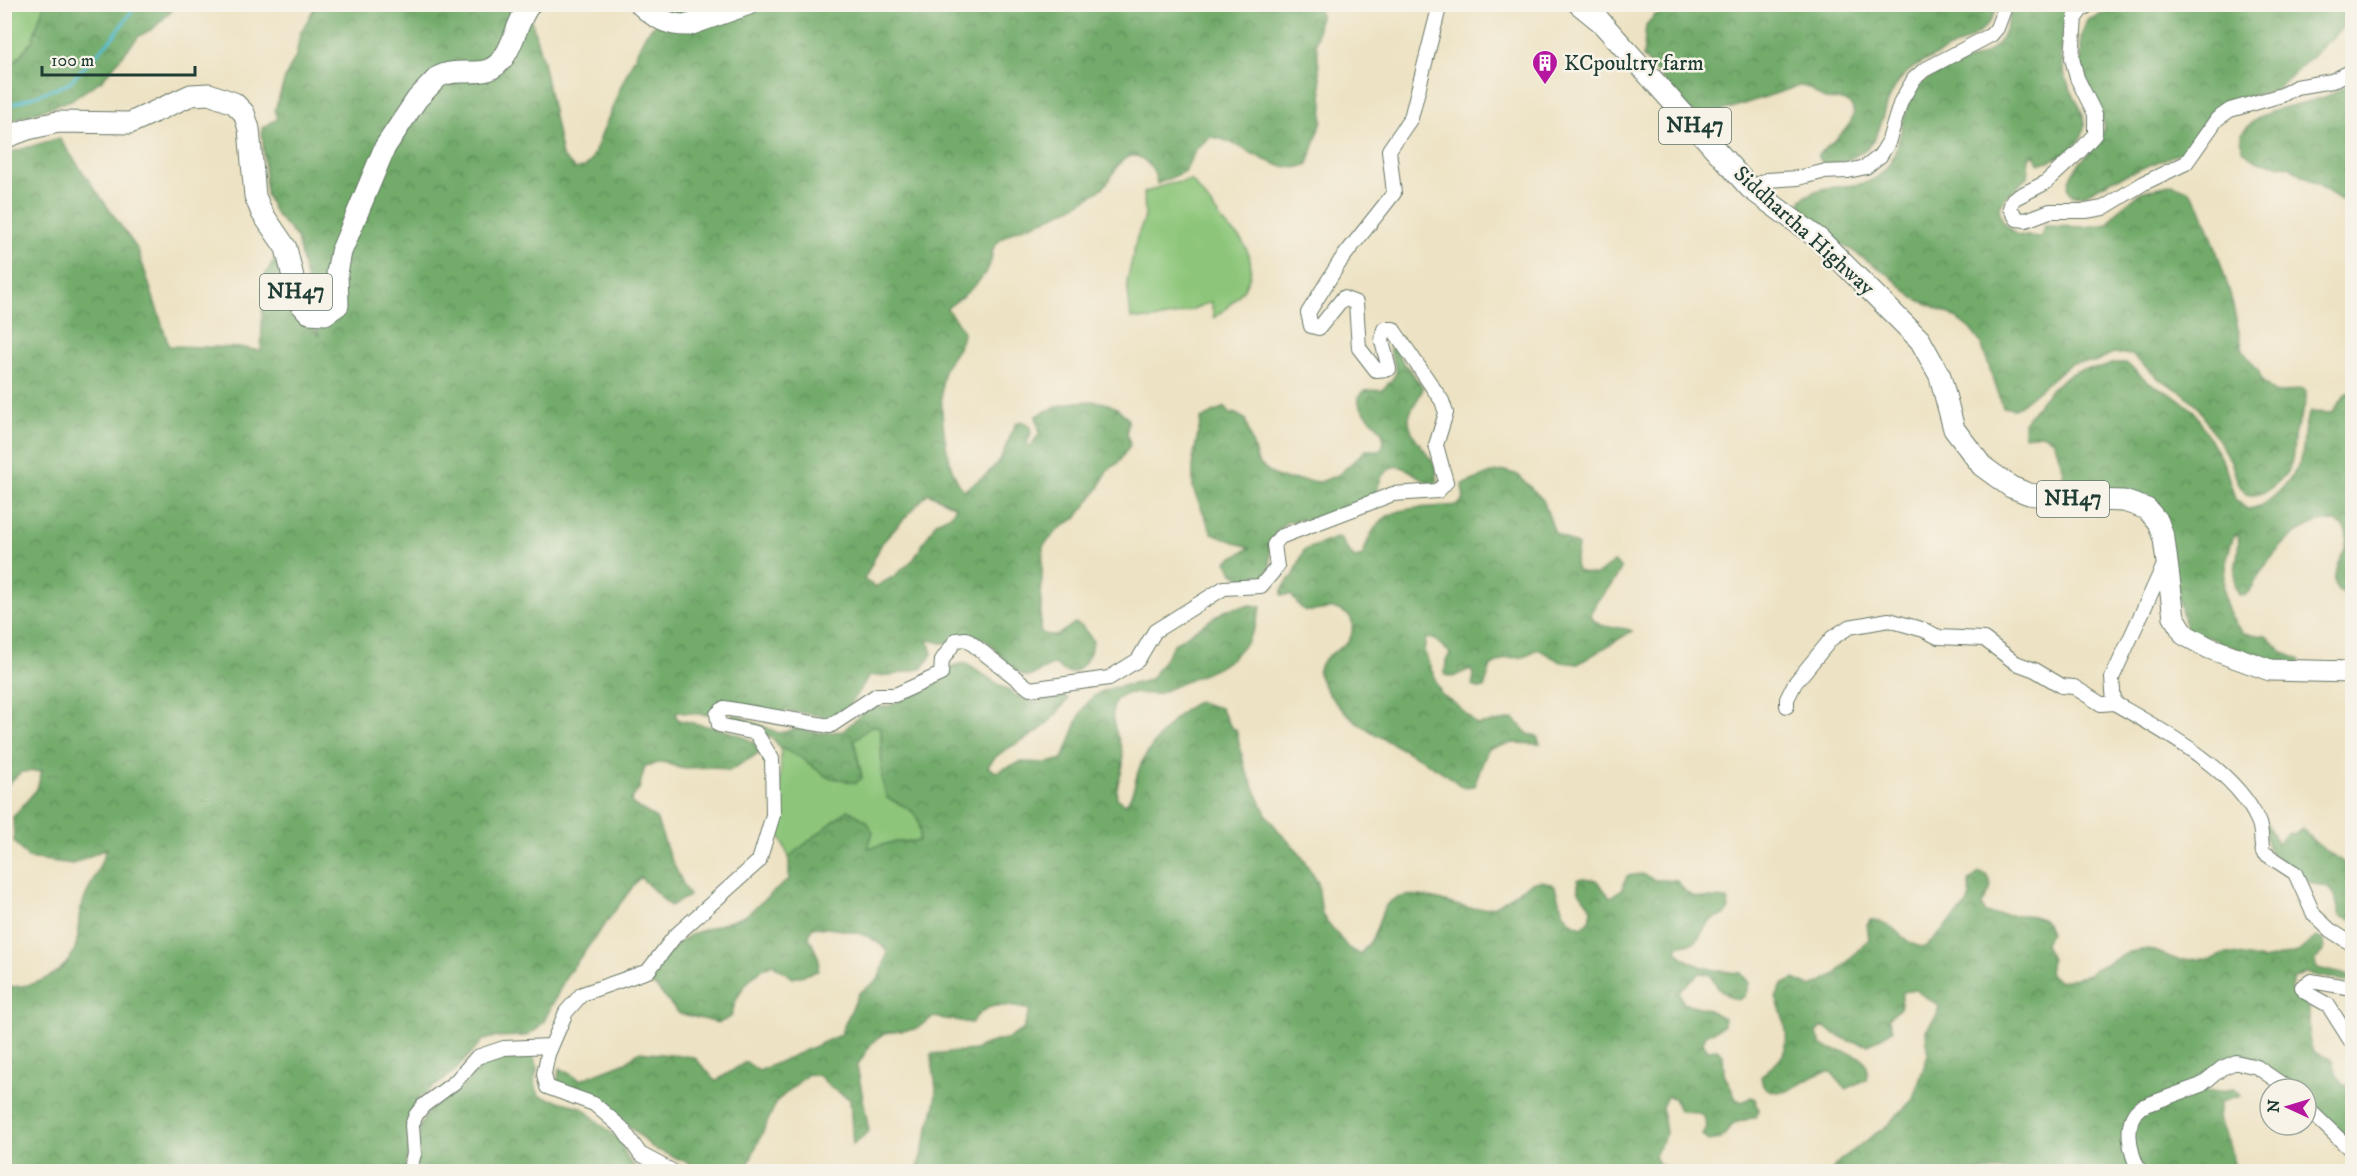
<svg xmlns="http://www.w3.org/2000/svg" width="2357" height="1176" font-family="'IM FELL DW Pica',serif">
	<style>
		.grass { fill: #8dc67a; stroke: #568257; stroke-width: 1.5 }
		.forest { fill: url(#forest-crowns); stroke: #48744f; stroke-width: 1.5; fill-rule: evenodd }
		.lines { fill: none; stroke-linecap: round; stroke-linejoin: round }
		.stream { stroke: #53bbd0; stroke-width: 3 }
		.minor-casing { stroke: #677766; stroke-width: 16 }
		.highway-casing { stroke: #677766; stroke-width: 23 }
		.minor { stroke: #fff; stroke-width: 14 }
		.highway { stroke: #fff; stroke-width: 21 }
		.labels { text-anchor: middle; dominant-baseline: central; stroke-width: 5; stroke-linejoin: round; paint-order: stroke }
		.shield { fill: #f7f3e8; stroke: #60746a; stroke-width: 1.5 }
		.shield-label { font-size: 21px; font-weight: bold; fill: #1f3d34 }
		.poi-label { font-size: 22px; fill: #1f3d34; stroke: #f7f3e8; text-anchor: start }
		.street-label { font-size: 22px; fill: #1f3d34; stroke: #f7f3e8 }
	</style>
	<defs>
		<pattern id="forest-crowns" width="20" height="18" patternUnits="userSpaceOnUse" patternTransform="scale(1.5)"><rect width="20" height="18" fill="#72ab6a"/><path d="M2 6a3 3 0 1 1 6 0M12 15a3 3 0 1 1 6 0" fill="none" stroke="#5d8c58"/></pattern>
	</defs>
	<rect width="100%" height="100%" fill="#f7f3e8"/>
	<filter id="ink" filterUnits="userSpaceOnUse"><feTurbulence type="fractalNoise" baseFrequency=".0167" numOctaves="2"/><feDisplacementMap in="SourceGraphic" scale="12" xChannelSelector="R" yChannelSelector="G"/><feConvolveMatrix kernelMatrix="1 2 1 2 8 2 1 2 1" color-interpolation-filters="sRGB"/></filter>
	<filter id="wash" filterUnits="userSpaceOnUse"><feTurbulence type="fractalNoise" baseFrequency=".008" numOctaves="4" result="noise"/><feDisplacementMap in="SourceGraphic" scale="24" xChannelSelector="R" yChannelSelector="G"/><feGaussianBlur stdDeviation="1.35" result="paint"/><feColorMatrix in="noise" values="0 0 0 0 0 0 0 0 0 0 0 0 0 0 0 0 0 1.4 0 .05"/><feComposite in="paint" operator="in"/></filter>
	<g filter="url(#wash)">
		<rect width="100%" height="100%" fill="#ede2c3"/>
		<path class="grass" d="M4,5h40l-12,36 -23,28 -4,-5z
			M1191,180c12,14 23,29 34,45 5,6 12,9 17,16 22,34 -1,56 -28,77l-3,-16c-27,11 -50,21 -80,16l-4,-36 10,-45 8,-20 -1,-24 21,-8z
			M873,725l8,3 1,53 5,17c24,11 36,14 32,43l-24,1 -27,6 -20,-38 -59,47 -10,-23 2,-86 19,9 27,20h35l-8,-37z"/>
		<path class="forest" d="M734,4l584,1 2,11 -4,26 7,62 -1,16 -14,44c-31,16 -68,-26 -98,-27l-13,11 -13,24 -27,12c-1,-12 -12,-29 -25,-28 -16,2 -19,25 -31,33 -15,12 -38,23 -57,31 -16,7 -36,10 -48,24 -6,7 -3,15 -7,22 -8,17 -27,31 -42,42 4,9 16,17 16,26 -2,17 -18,26 -20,41 -4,28 1,95 21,115l22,-15 14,-15 16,-37 5,-2 8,4 2,7 -4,12 3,3 10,-14 -4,-17c24,-14 74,-26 92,4l-1,13 3,12 -12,18 -11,8 -8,17 -23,30 -17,11 -16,17 -3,84 3,4 13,2 19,-13 7,3 11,15c-1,10 -12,36 -27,31 -5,-1 -7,-6 -12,-8l-25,13c-25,-6 -32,-35 -50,-40 -16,-4 -26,7 -37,6 -5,-1 -9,-3 -14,-3l4,14 -9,14 -30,7 -24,1 -20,30 -21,11 -30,-5h-19l-53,-10 -19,13 -29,-3 -3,3 4,5c18,5 78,11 80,33l-30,18 -13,-4 -36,1 -17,-6 -18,4 -6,23 -8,11 1,4 24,14 13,37 20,41 -19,10 -30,-29 -73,98 -23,46 -8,9 -10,6 -31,1 -12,3 -28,31 -36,27 -11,23 1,28 -5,22h-399v-185c26,4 64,-13 71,-41 4,-12 1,-25 5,-37 7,-20 19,-40 26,-60l-34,16 -45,-6 -14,-17 -1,-24 24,-28 5,-18 -21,1 -16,15v-633l54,-16 79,112 31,96 75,2 17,3 3,-74 10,-16 45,76 -22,-99 -22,-25 -9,-19 -4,-66 15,-9 -2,-9 11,-35 10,-19 4,-22 16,-29h211l16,57 19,94 13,13 10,-2 6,-6 30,-75 24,-51 28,-30h14l-1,12zM928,493l28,14 -5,8 -15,7 -22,37 -21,18 -18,10 -11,-7 18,-37z
			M1962,4l-7,4 1,5 14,-1 5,-7h22c-8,42 -73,44 -98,76 -23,31 -9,64 -55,80 -7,2 -14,5 -22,2l-4,-8c11,-10 52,-39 28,-54 -8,-4 -16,1 -23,-3 -10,-4 -12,-12 -24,-12l-77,25 -20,13 -59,-67 3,-32 9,-10 21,-3 4,-7z
			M44,5v-1l133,1 -23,23 -15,8 -37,44 -31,20 -66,23v-59l4,5 23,-28z
			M2013,5h61c-15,18 -16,54 -7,76 4,12 12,21 16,34 8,28 -22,43 -44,49l-5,-9 -5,3 -2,19c-20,22 -45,30 -10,58l24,2 3,-11 42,1 22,-3 8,-12 25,-20 32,-8 15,6 12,16 14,37 16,50 13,58 15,19 4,11 12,11 8,1 19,-5 5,3c2,15 -7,27 -11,41 -2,10 -1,19 -3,28 -4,17 -29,40 -46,34l-8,-11 -7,-21 -34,-57 -15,-13 -23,-13 -27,-24 -19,-2 -19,9 -23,1 -52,43 -5,3 -11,-2 -22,-64 -11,-14 -18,-14 -38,-17 -25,-23 -69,-46 -19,-20v-8c20,-22 52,-8 76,-24 27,-18 21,-61 38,-87 15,-21 60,-25 80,-44 10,-9 14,-29 18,-41z
			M2124,5h228v14l-77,72 -45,9 -17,9 -28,42 -75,30 -26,14 -11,1 -5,-7c0,-24 32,-39 37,-63l-24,-61v-28l6,-17z
			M2352,83v124l-63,-41 -33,-5 -14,-12 -1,-15c21,-29 56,-26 86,-38 9,-4 17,-9 25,-13z
			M1390,345l33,43c-3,10 -13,20 -14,30 0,27 32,37 28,65 -16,3 -26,-20 -45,-16l-10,9 -8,21 -62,22 -26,3 -10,10 -6,12v23l-6,12 -18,2 -13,-8 -7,-12 24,-13 -38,-15 -19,-44v-30l8,-40 24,-12 6,8 3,-2 11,6 13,44 20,15 42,4 18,-7 28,-25h15c13,-22 -23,-33 -23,-53l6,-6 18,-1c27,-25 7,-21 8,-45z
			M2113,363h13l21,18 31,17 16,13 31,55 10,33 12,10c22,0 51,-34 55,-55 3,-14 0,-28 8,-42l22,1 14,-19 6,-3v177l-6,26 -8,-3c-4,-7 -4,-14 -2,-22 1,-8 7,-14 9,-21 9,-28 -17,-32 -36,-22 -20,10 -34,26 -47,44 -6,9 -9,20 -18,26l-5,-1c-11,-19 3,-41 -1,-61l-4,1c-12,34 -19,69 9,98l23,3 18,17 16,7 -7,10 -107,-41 -28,-112 -94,-26 -1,-22 -9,-29 -12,-6 -18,2v-13c13,-17 32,-45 53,-52 14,-5 21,1 36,-8z
			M1505,471l13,4 25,25 12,33 23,13 -3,18 2,7 19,4 18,-13 7,6c-6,18 -25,29 -31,47 10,17 27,9 42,16l-54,33 -17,-2 -23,-13 -15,8 -17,1 -15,8 -7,22 -4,1 -8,-4 2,-9 -4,-7 -17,8 -8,-2 1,-14 4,-8 -16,-14 -8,-1 -2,13 17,43 15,10 21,21 37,-6 14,15 9,2 3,8 -27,-1 -25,6 -14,37 -12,1c-43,-39 -123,-54 -144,-114 1,-4 3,-10 6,-13 14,-15 34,-14 27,-42 -20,-19 -32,-2 -47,-8 -5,-3 -9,-10 -13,-15h-9v-5l7,-11 4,-2 11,-27 35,-13 15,21 9,-2c14,-56 49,-46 95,-51l6,-6 -2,-14 29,-12z
			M1252,605l9,2 -7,22 -8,14 -14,15 -15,10 -60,26 -28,-1 -12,5c-12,18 4,41 6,59 2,15 -9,27 -6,41l8,6 3,-3c7,-11 7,-21 11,-32 7,-19 40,-60 59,-67l22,6 11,19 5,3 9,38 21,46 14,19 19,19 19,31 4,32 26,33 12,6c5,-6 11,-12 14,-19 6,-11 6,-29 19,-35 30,-16 66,16 98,7 23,-6 41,-39 64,-20 5,16 8,35 27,40l8,-7 2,-11 -14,-19v-10l4,-2 14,2 14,17 12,-8 5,-13 15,-2 13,6h22c4,4 5,9 9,12 11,10 28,3 41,8l2,8 -4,7c-23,5 -17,13 -30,27l-18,4 -1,4c11,17 45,22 65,23l8,10 -4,13 -7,4c-15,-4 -21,-14 -29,-26l-9,-1 -21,18 4,12 21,5 20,10 -1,8 -18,9 -2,8 5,7 9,-1 6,6 1,18 12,26 7,3 8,-5 4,2 4,11 -4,7 -21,6 -13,16 -13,2 -6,-6 5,-8 -3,-10 -7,-5 -18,-1 -5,-13 -7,-2 -5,11 4,26 -11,23 4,8 14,7h-756l18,-66 1,-17 -5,-34 44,-4 11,-6 23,-6 14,-8 7,-20c-26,-5 -42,-11 -59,13l-38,-6 -17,12 -32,4 -13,11 -14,22 12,65 -16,14 -3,-46 -19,-11 -11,-12 -12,-2 -31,27 -32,70h-44l-3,-4 -45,-19 -51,-48 -45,-17 3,-15 20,12 46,-18 12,-10 56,5 22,24 30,-19 13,9 81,-36 19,-42 19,-13 10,-28c-18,-22 -49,-23 -76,-25l-3,10 10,22 -1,12 -25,7 -21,-14c-22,10 -36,29 -41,53l-12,6 -41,-10 -23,-27 -15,-3 37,-39 15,-10 53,-18 44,-37v-22l59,-47 19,11 6,11 -5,16 27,-6 24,-1c4,-29 -8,-32 -32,-43l-5,-17 -1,-53 -8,-3 -19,15 8,38 -6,5 -29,-6 -27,-20 -19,-9 -8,-9 -14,-9 -30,-10v-4l7,-1 43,18 17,-4 23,4 24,-2 24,-22 22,-3 45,-21 18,-19 13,-3 52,33 17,7 31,-7 3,3c-10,13 -20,26 -34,35 -15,10 -37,16 -46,33l8,5 24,-10 28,1 14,-4c13,-23 15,-59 43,-69 15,-5 31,-5 46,-11l24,-36 52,-34z
			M2266,822l11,21 11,-10 6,1 8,-6c8,12 34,33 50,37v55l-12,-4 -5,-21 -6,-7 -18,-5 -42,-32 -6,-27z
			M1979,873l8,2c8,13 1,18 -5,30l3,8c21,6 41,-4 60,8l5,12 -5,11 6,16 -2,13 10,9 30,-7 6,-6 35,-17 18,-3 30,11 34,-1 12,-5h9l30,6 35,-8 18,-15 8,2v12l-8,8 1,9 35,8v7l-47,-10 -11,5 -3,10 18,20v31l4,13 20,8 3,13 6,11 10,3v46c-15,5 -36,-21 -46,-31v-13c-30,0 -54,-54 -86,-25 -10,8 -13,14 -17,27l9,1 22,-3 6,7 -20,6 -2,17 10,22 8,30h-405l11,-13 47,-34 25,-26 14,-44 -2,-24 11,-15 2,-9 -24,-16 -12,2 -3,16 -12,10 5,12 -25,15 -19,-4 -27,-14 -5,6 4,12c15,10 54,3 45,34l-20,10 -15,-17c-25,-2 -41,34 -68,14l-2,-9c6,-8 16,-12 21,-21 10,-18 1,-40 -6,-58l6,-13 12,-6 18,8 24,-13 33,-35 -2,-15 4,-4c28,2 30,26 54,27l42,-42 3,-9 -1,-15z
			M527,1054l6,3 5,10 -4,14 5,15 42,11 38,33 10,21 7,7 16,3 -237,1 5,-46 10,-17 30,-20 23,-25z"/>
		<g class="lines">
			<path class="stream" d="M4,107l64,-23 45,-47 24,-33"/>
		</g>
	</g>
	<g filter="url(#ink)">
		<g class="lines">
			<defs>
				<path id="minor" d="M2090,4l-9,6 -6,8 -3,40 5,20 18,36v20l-15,17 -35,32 -32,16 -3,9 7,11 9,1 24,-9h36l17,-3 41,-25 42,-20 31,-44 13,-9 52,-15 14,-8 36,-6 20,-10
					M1750,188l17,-8 31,-2 24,-6 26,-1 18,-4 14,-11 8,-13 13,-42 13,-22 10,-9 67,-35 6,-7 9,-24
					M2114,703l-2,-25 52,-113 4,-3
					M1787,706v-7l8,-16 37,-45 17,-11 40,-7 35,10 14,7 46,2 32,24 19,7 27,16 12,1 27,17 13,-1c47,27 122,66 144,118 5,10 2,21 5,31l32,21 19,42 16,15 22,14
					M2352,988l-41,-7 -9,6 3,5 23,13 24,38
					M2306,1107l46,44
					M409,1172l5,-18 -2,-29 4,-10 7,-9 32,-24 22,-25 27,-9 47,-2
					M674,1172l-34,-18 -18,-26 -28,-24 -47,-17 -3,-13 4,-20 18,-42 16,-18 66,-23 27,-35 84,-75 14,-46 -1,-56 -16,-26 -37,-8 -2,-11 7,-6 106,18 47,-31h18l46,-21 1,-14 14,-20 10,-1 64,50 79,-11 29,-18 17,-29 69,-43 37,-2 16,-19 -3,-22 6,-8 113,-43 45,-3 8,-9 -10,-37 10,-32 -4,-12 -49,-72h-9l-2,12 7,28 -13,1 -17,-22 -3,-45 -13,-5 -24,30 -8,-2 -3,-13 33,-53 53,-67 -5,-43 22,-32 29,-114
					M2140,1172c-10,-18 -18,-52 1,-65l60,-22 21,-17 14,-6 21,5 32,22"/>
				<path id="highway" d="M640,4c14,14 30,22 49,21l60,-21
					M1579,4l21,17 150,167 69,51 101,101 20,36 14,53 28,37 29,21 18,7 33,5 62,2 23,8 11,13 6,17 10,78 11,18 24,13 61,22 82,2
					M4,138l24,-9 30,-7 72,1 61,-28 18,-1 25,9 10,10 5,16 6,67 7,17 24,35 13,54 10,11 16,1 13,-9 -1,-32 4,-21 44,-105 32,-48 21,-22c16,-9 34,-2 50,-7 25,-9 26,-47 42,-66"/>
			</defs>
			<use href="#minor" class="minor-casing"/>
			<use href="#highway" class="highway-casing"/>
			<use href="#minor" class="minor"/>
			<use href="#highway" class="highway"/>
		</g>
	</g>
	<defs>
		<symbol id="building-pin" viewBox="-11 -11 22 30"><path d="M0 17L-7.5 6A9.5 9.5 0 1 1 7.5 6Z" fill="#b5179e" stroke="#f7f3e8"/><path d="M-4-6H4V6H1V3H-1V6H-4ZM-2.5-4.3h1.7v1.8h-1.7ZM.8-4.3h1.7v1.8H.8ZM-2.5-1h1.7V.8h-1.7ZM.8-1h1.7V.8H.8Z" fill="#fff"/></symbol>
	</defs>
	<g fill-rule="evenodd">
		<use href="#building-pin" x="1530" y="48" width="30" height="40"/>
	</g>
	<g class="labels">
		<g class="shield">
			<rect x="1659" y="108" width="72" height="36" rx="4.5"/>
			<rect x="260" y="274" width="72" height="36" rx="4.5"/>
			<rect x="2037" y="481" width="72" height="36" rx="4.5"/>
		</g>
		<g class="shield-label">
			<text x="1695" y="126">NH47</text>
			<text x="296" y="292">NH47</text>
			<text x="2073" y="499">NH47</text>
		</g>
		<g class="poi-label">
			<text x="1564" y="63">KCpoultry farm</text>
		</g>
		<g class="street-label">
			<text transform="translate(1804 231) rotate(42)">Siddhartha Highway</text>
		</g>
	</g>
	<rect width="2357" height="1176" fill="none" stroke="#f7f3e8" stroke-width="24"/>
	<g transform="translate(2288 1107) rotate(274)"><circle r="28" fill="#f7f3e8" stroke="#a1aaa0" stroke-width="1.5"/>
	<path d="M0-4.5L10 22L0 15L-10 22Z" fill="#b5179e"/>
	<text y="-9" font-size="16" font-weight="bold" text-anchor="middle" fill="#1f3d34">N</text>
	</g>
	<path d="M42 66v9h153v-9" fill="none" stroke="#1f3d34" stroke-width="3"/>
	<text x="51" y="66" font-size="18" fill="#1f3d34" stroke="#f7f3e8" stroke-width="4.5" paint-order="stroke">100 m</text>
</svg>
